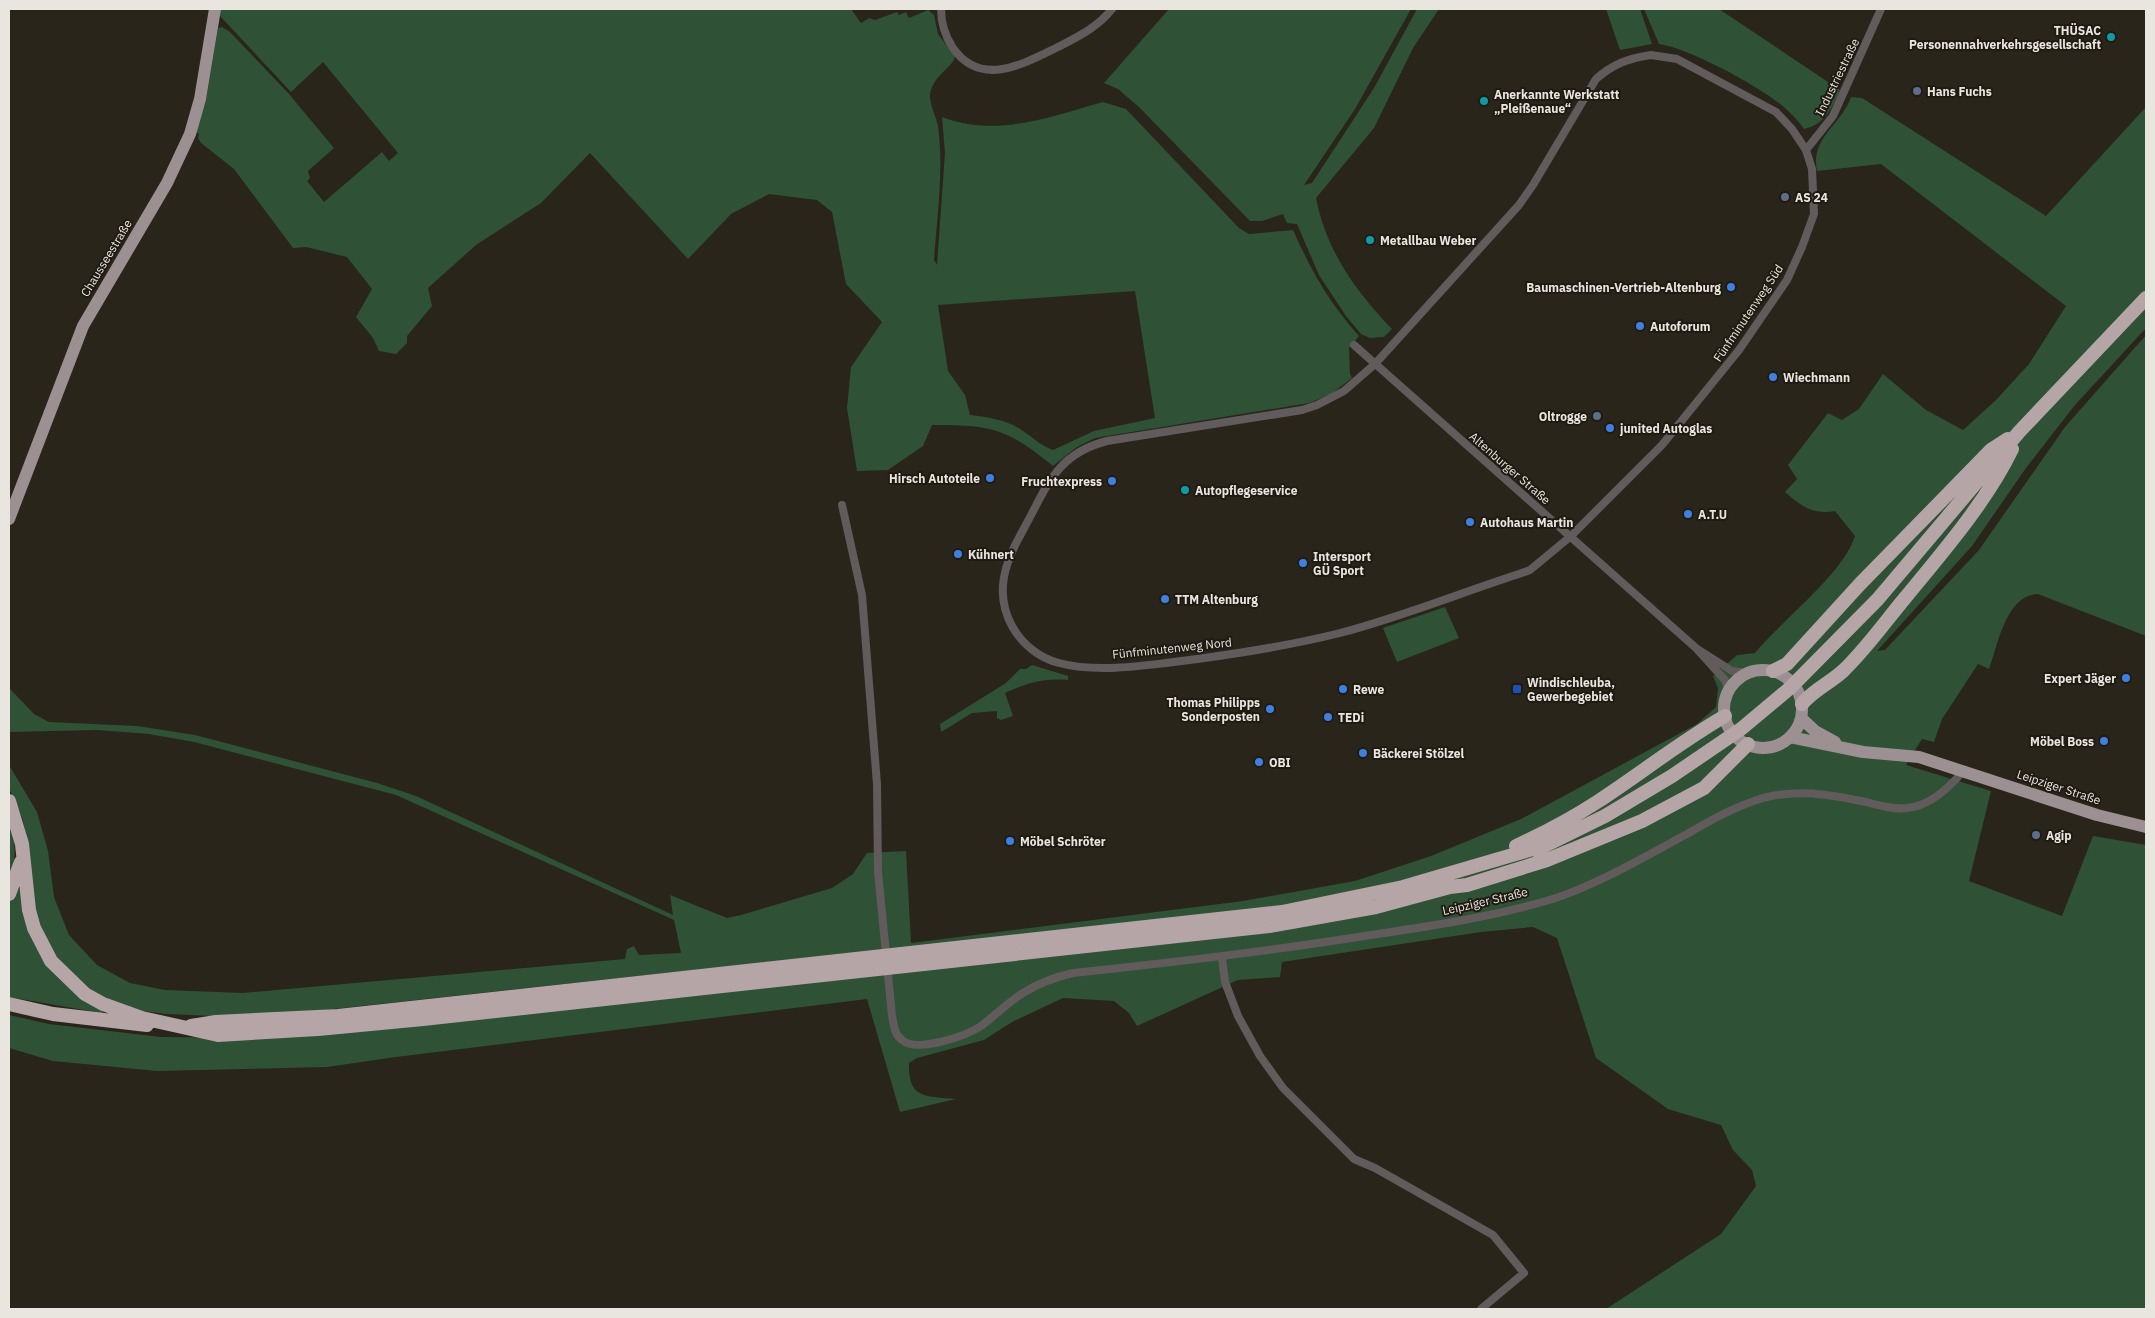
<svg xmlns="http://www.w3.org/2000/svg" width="2155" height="1318" font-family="'IBM Plex Sans',sans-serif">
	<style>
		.green { fill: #2f5135; fill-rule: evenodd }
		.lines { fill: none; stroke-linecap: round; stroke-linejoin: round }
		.street { stroke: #615b5c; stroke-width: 8 }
		.primary { stroke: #9d9092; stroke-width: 12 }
		.highway { stroke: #b5a5a7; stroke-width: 14 }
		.culture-dot { fill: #0f9aa8; stroke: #201b12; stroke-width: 2 }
		.service-dot { fill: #5c6f8a; stroke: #201b12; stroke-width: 2 }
		.shop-dot { fill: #3f7fe0; stroke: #201b12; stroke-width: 2 }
		.transit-dot { fill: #1a4fb4; stroke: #201b12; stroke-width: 2 }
		.labels { text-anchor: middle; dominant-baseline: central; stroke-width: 4; stroke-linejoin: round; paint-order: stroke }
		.poi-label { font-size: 12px; font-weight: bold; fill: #e9e6e0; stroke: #201b12; text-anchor: start }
		.street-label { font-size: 12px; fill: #e9e6e0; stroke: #201b12 }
	</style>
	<rect width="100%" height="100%" fill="#29251b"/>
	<path class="green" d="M220,9h631l10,14 8,-5 6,2 22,-8 2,3 7,-3 3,6 19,-8 6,5 4,19 17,22 -1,4c-7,10 -20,18 -23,30 -4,11 5,25 7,36 6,44 -1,91 -4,134l3,5 8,-112 -3,-36c54,21 108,0 161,-15l23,7 113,119 10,6 44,-4c19,42 35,71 66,106l-10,12 1,26 2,4 -21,16 -22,9 -214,35 -18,9 -24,19c-47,-38 -61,-41 -121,-41l-9,21 -35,24 -31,1 -10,-63 4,-41 31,-45 -36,-38 -14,-72 -15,-12 -48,-6 -38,20 -43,45 -98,-106 -49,50 -65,42 -48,43 4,18 -25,30v7l-11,11 -17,-3 -6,-13 -17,-21 16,-28 -25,-32 -41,-10 -13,1 -59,-79 -33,-26 -3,-5 1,-4 -3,-2 11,-38 11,-66 4,-1 8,5 59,62 45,54 -26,23 2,7 -3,3 17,21 58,-50 7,9 9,-8 -75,-91 -32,30 -71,-76zM1135,291l20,127 -61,13 -41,19c-12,-4 -19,-12 -30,-19 -15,-11 -35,-14 -53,-16l-5,-20 -17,-24 -10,-66z
		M1169,9h242l-56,100 -51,76 8,-2 62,-95 43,-79h22l-26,39 -39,80 -58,70c10,52 40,94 76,131l-8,8 -14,1 -9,-4 -15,-18 -27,-41 -22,-51 -10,-1 -4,-9 -21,7h-12l-110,-113 -22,-19 -14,-6z
		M1606,9h34l12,35 -32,6z
		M1644,9h75l121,81c-7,18 -16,35 -36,39 -5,-7 -11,-14 -18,-20 -21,-20 -99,-62 -127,-65z
		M1851,97l11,1 184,118 100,-109v221l-71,77 -49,63 -54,78 -95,105 8,-1 94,-100 86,-123 81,-92v301l-108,-42c-32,1 -40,50 -49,75l-11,-5 -36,55 -8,23 -12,-3 -16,26 85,26 -22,90 93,35 31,-80 53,9v464h-540l115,-75 35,-48 -4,-16 -19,-20 -12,-25 -53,-16 -72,-51 -39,-120 -24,-11 -52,5 -199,30 -2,15 -42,3 -101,46 -8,-13 -15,-12 -51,-3 -51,24 -28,18 -67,18 -8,5c-1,36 16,33 47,36l-56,13 -33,-113 -471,58 -69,10 -170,4 -104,-10 -44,-13v-33l40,9 112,13 105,1 418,-67 -360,39 -111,6 -46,-2 -33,-4 -39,-16 -46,-44 -16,-41 -5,-63 -5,-25 -8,-22 -6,-10v-24l28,47 11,39 6,46 15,38 28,30 33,18 35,7 78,3 382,-34 2,-10 7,-3 5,9 42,-2 -7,-33 -278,-125 -202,-53 -45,-8 -51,-4 -89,2v-44l25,26 15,8 88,4 58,9 182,48 39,13 257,119 -3,-20 57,23 14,-3 91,-27 21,-14 14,-21 39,-2 5,92 332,-42 112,-20 76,-25 90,-37 176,-95 19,-17 2,-19 -5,-12 24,-21 18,-2c27,-33 88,-79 100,-117l-20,-25c-22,4 -34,-5 -50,-19l12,-13 -9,-14 40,-52 14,7 17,-11 24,-35 43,36 37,20 33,-30 33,-36 37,-58 -185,-142 -64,7c-7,-34 24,-45 34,-74z
		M1445,607l14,31 -62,24 -14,-34z
		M1032,665l36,11v4c-25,-2 -41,3 -63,13l8,23 -12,4 -4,-2v-7l-25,2 -31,19 -1,-8 66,-41 14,-14h6z
		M9,818c7,28 8,37 0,65z
		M16,889h5l9,42 73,78 -1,4 -93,-16v-94z"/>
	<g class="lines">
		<path class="street" d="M941,9c0,15 4,27 12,39 28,40 70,16 103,0 21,-11 41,-20 56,-39
			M1651,55l26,4 99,53 16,17 14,21 6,19 2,45 -12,33 -15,33 -48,70 -77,95 -91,91 -41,34 -11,4c-59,19 -118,43 -179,59 -56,14 -116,23 -174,30 -34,4 -73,9 -107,0 -20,-5 -37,-19 -47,-37 -18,-33 -7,-64 10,-94 24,-43 33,-78 85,-91l195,-31 15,-5 27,-14 31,-27 144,-159 14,-20 63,-106c17,-15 33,-21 55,-24z
			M1806,150l27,-34 48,-107
			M1354,345l342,303 29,32 4,11
			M842,505l20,90 15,189 1,88 14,144c2,9 2,18 10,24 15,13 64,-4 79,-14 15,-11 27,-24 42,-33 16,-10 32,-16 50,-20 95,-10 190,-21 285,-36 66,-10 133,-19 198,-39 46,-16 88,-41 131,-64 24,-14 49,-28 76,-36 33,-9 65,-4 98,3 15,3 30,9 46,7 23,-2 43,-21 57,-38
			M1699,650l33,21 15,2
			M1222,958l3,24 13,34 22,40 23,32 71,71 21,9 118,67 31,38 -43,36"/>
		<path class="primary" d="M9,519l74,-193 84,-143 23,-49 10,-35 15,-90
			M1724 709a39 39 0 1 1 78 0a39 39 0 1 1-78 0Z
			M1801,718l14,13 20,11
			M1790,737l73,15 56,5 178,58 49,12"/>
		<path class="highway" d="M1773,671l14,-7 73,-80 131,-134 17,-11
			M1802,704c11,-14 28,-21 41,-33 23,-22 42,-49 62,-73 37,-45 82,-97 107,-149
			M9,801l13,43 7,66 5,18 17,33 34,33 18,10 39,14 76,17 100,-6 105,-10 846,-93 107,-19 74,-20 17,-2 80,-25 95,-39 62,-33 44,-44
			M1516,846c28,-13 55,-27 81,-44 43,-28 83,-60 128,-86
			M1536,850l69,-34 67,-40 69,-47 49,-41 88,-89 141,-167 127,-134
			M9,894l12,-32
			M9,1004l44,10 94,11
			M191,1026l25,-4 122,-6 944,-104 121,-25 140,-41"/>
	</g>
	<g class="culture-dot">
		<circle cx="2111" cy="37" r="5"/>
		<circle cx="1484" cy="101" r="5"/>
		<circle cx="1370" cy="240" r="5"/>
		<circle cx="1185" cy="490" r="5"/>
	</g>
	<g class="service-dot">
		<circle cx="1917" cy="91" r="5"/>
		<circle cx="1785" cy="197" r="5"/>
		<circle cx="1597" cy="416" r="5"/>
		<circle cx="2036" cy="835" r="5"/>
	</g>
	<g class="shop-dot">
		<circle cx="1731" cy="287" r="5"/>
		<circle cx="1640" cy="326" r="5"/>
		<circle cx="1773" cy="377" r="5"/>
		<circle cx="1610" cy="428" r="5"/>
		<circle cx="990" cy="478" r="5"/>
		<circle cx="1112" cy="481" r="5"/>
		<circle cx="1688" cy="514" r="5"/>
		<circle cx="1470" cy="522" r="5"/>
		<circle cx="958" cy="554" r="5"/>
		<circle cx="1303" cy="563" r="5"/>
		<circle cx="1165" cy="599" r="5"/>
		<circle cx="2126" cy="678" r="5"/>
		<circle cx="1343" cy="689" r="5"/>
		<circle cx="1270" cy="709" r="5"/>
		<circle cx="1328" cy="717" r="5"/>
		<circle cx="2104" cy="741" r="5"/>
		<circle cx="1363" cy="753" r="5"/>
		<circle cx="1259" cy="762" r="5"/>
		<circle cx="1010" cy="841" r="5"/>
	</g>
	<rect class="transit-dot" x="1512" y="684" width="10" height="10" rx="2.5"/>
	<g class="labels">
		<g class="poi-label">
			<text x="2101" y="30" text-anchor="end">THÜSAC<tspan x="2101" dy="14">Personennahverkehrsgesellschaft</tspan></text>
			<text x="1927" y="91">Hans Fuchs</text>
			<text x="1494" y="94">Anerkannte Werkstatt<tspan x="1494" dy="14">„Pleißenaue“</tspan></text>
			<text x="1795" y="197">AS 24</text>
			<text x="1380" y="240">Metallbau Weber</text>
			<text x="1721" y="287" text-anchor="end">Baumaschinen-Vertrieb-Altenburg</text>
			<text x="1650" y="326">Autoforum</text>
			<text x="1783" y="377">Wiechmann</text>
			<text x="1587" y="416" text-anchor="end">Oltrogge</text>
			<text x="1620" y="428">junited Autoglas</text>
			<text x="980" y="478" text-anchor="end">Hirsch Autoteile</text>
			<text x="1102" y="481" text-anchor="end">Fruchtexpress</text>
			<text x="1195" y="490">Autopflegeservice</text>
			<text x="1698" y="514">A.T.U</text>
			<text x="1480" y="522">Autohaus Martin</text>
			<text x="968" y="554">Kühnert</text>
			<text x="1313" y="556">Intersport<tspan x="1313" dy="14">GÜ Sport</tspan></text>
			<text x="1175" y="599">TTM Altenburg</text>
			<text x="2116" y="678" text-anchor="end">Expert Jäger</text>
			<text x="1527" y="682">Windischleuba,<tspan x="1527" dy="14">Gewerbegebiet</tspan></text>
			<text x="1353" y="689">Rewe</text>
			<text x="1260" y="702" text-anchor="end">Thomas Philipps<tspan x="1260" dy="14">Sonderposten</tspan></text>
			<text x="1338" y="717">TEDi</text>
			<text x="2094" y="741" text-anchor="end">Möbel Boss</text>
			<text x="1373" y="753">Bäckerei Stölzel</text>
			<text x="1269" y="762">OBI</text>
			<text x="2046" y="835">Agip</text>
			<text x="1020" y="841">Möbel Schröter</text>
		</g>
		<g class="street-label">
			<text transform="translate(1837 77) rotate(-64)">Industriestraße</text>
			<text transform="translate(106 258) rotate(-59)">Chausseestraße</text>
			<text transform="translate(1748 313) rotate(-56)">Fünfminutenweg Süd</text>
			<text transform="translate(1510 468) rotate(41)">Altenburger Straße</text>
			<text transform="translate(1172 648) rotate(-6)">Fünfminutenweg Nord</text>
			<text transform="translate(2059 787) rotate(18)">Leipziger Straße</text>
			<text transform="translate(1485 901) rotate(-13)">Leipziger Straße</text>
		</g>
	</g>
	<rect width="2155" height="1318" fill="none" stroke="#e9e6e0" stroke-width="20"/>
</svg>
